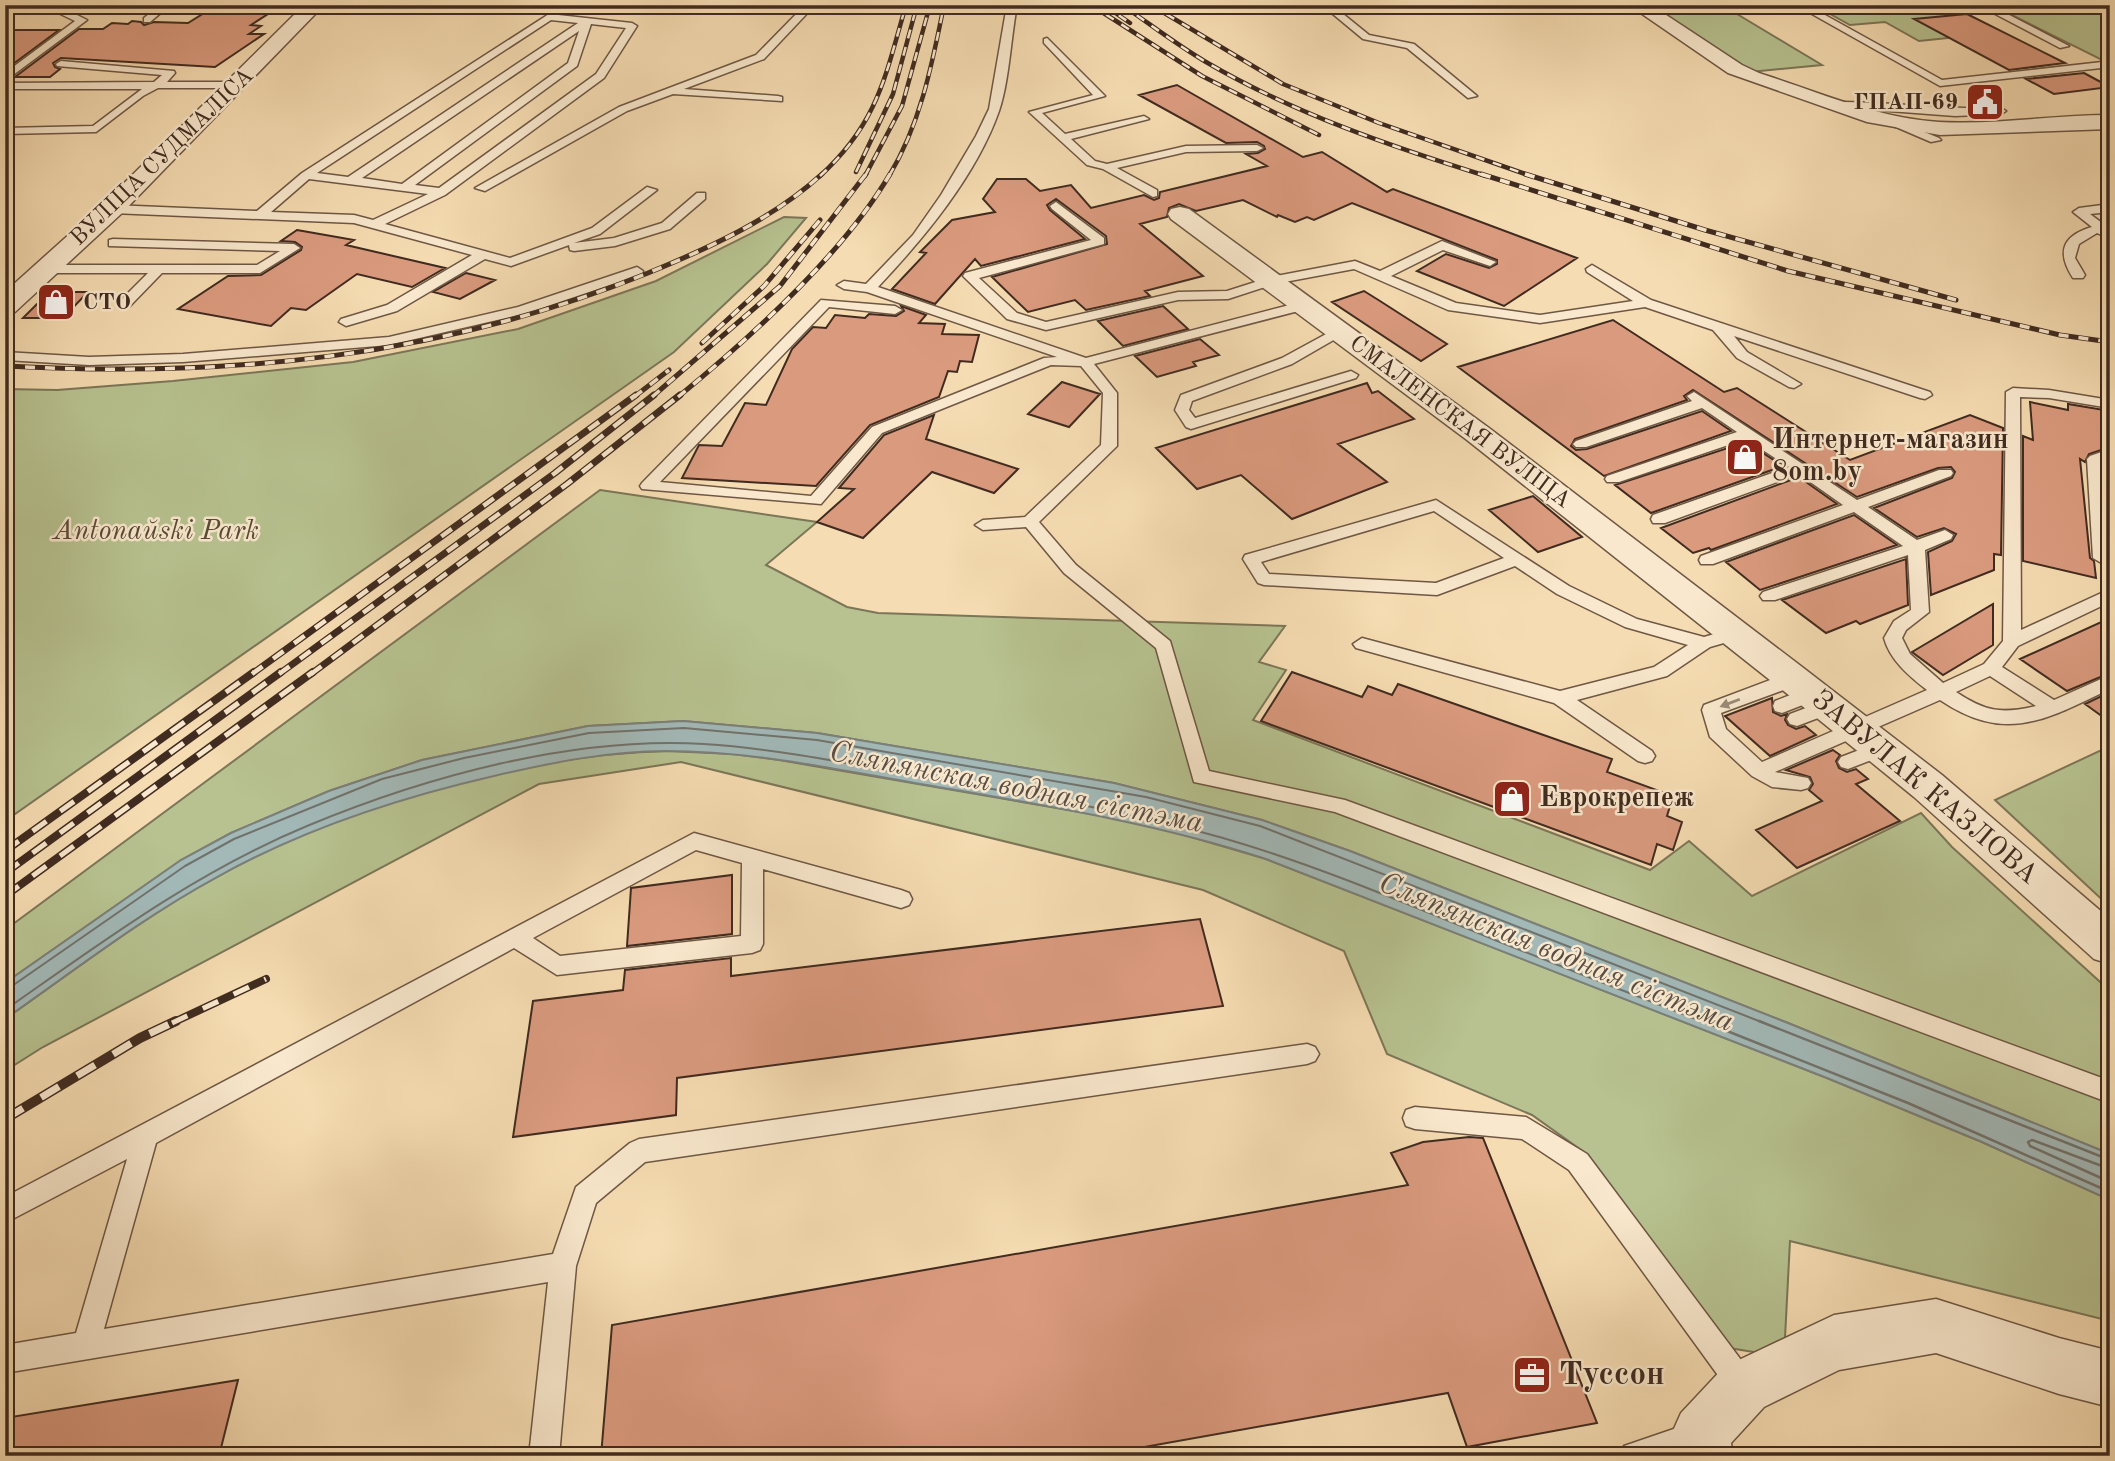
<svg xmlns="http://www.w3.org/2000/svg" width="2115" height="1461" font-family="'Old Standard TT',serif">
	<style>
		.green { fill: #b7c290; stroke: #7c7658; stroke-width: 2 }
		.water { fill: #a2b9b8; stroke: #7b807b; stroke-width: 2 }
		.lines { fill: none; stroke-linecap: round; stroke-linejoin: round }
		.shore-far1 { stroke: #71726c; stroke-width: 2 }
		.shore { stroke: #71726c; stroke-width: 2.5 }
		.building { fill: #da9a7e; stroke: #402b20; stroke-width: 2 }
		.service-casing { stroke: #6e5744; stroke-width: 3 }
		.minor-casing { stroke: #6e5744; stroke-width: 3 }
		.service { fill: #f9e8cd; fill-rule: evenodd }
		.minor { fill: #f9e8cd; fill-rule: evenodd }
		.rail-far4-casing { stroke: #402b20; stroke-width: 4.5 }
		.rail-far3-casing { stroke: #402b20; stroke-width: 5 }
		.rail-far2-casing { stroke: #402b20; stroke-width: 7 }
		.rail-far1-casing { stroke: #402b20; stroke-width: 8 }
		.rail-casing { stroke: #402b20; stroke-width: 10 }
		.rail-far4 { stroke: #f9e8cd; stroke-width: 2.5; stroke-dasharray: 9; stroke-linecap: butt }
		.rail-far3 { stroke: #f9e8cd; stroke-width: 3.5; stroke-dasharray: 10; stroke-linecap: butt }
		.rail-far2 { stroke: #f9e8cd; stroke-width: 4.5; stroke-dasharray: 13; stroke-linecap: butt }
		.rail-far1 { stroke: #f9e8cd; stroke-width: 5; stroke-dasharray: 17; stroke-linecap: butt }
		.rail { stroke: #f9e8cd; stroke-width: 7; stroke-dasharray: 21; stroke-linecap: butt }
		.oneway { fill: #9c8a76 }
		.labels { text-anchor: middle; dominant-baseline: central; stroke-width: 5; stroke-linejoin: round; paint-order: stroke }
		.far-poi-label { font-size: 23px; font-weight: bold; fill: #402b20; stroke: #f9e8cd; text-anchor: end }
		.far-street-label { font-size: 23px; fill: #402b20; stroke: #f9e8cd }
		.poi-label { font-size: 28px; font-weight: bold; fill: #402b20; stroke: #f9e8cd; text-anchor: start }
		.park-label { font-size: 28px; font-style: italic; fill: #584936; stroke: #f9e8cd }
		.street-label { font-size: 28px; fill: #402b20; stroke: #f9e8cd }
		.water-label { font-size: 30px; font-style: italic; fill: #584e46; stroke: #f9e8cd }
		.near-poi-label { font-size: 33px; font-weight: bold; fill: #402b20; stroke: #f9e8cd; text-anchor: start }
	</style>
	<rect width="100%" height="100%" fill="#f6dcb2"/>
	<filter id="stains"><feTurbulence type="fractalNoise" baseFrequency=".00286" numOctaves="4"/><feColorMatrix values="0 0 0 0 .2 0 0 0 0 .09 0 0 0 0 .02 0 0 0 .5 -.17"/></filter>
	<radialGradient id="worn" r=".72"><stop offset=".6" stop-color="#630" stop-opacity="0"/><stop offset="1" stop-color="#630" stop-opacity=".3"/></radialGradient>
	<path class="green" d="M1722,5l100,60 -72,7 -102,-66z
		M1814,5h161l3,2 -2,4 -19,2 39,20 -77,8 -34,-19 -35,3z
		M1992,5h118v59z
		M784,217l22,1 -39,46 -93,88 -669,469v-432l52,1 116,-9 180,-19 165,-33 138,-48z
		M600,490l217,32 -51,43 81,42 31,6 407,13 -26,36 27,8 -33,50 397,150 39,-29 63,55 169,-83 31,34 158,144v163l-322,-131 -438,-172 -88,-31 -148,-37 -297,-50 -134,-12 -95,5 -166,34 -93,31 -98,42 -50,27 -176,123v-53z
		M2110,746v161l-115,-107z
		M668,751l65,3 46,6 330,57 62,14 95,28 561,219 155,64 128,58v121l-320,-80 -6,116 -55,-9 -141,-193 -56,-40 -145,-61 -43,-103 -141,-61 -522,-128 -142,22 -496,263 -38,24v-52c70,-49 138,-102 212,-142 127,-70 306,-123 451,-126z"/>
	<path class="water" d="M683,721l134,12 297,50 148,37 88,31 438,172 322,131v46l-128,-58 -155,-64 -561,-219c-108,-35 -217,-53 -328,-72 -90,-15 -180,-36 -272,-36 -58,0 -116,12 -172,25 -96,22 -191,53 -277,101 -74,40 -142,93 -212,142v-36l176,-123 50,-27 98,-42 93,-31 166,-34z"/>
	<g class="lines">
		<path class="shore-far1" d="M5,988l7,-2 173,-120 49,-27 148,-60 82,-21 125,-25 95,-5 133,12 329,57 114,29 504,197
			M5,1010c97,-68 191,-138 302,-184 120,-50 267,-90 397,-82 79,5 156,22 234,36 96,16 191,31 285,58 93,27 182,65 272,102 70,28 141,56 211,83"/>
		<path class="shore" d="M1702,1021l206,82 202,89
			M1759,1021l351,139
			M2110,1169l-78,-29 -4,2 2,4 80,36"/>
	</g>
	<path class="building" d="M217,5h65l-31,20 10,1 -12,8h15l-49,33 -154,-9 -8,5 2,4 5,2 -10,8h-35l64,-48h24l9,-6 16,1 4,-3 9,1 3,3 10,-3 34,1z
		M1967,14l98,49 -56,7 -95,-51z
		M5,30h54l-54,40z
		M2084,73l26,14 -56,7 -28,-15z
		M1177,85l126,72 19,-5 65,40 6,-3 184,69 -73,48 -87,-35 29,-17 43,14 8,-4v-4l-145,-57 -38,17 -7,-3 -12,5 -17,-7 -1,2 -34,-17 -47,11 -17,-7 -10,4 -2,9 -27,7 63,52 -58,15 5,5 -64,14 -11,-10 -47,12 -36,-35 115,-33 -1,-8 -50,-37 -9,6 3,5 35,29 -104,27 -6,-7 -40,45 -43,-15 34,-36 -6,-1 32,-32 43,-8 -12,-13 14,-20h29l14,12 31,-6 20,23 53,-13 10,5 5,-2 1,-6 107,-26 -21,-12 12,-1 7,-4 -1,-3 -7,-4 -31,1 -87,-48z
		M297,230l57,10 -8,5 99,23 -33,19 -55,-13 -51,36 -15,-2 -20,18 -93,-17 50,-33 33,-1 40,-25 1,-3 -7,-5 -14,-1z
		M466,273l29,7 -35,19 -27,-7z
		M1364,291l16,10 67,43 -26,17 -89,-59z
		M49,292h39l-25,26h-40z
		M901,306l25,9 -7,8 26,1 -3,10 37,1 -7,27 -12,-1 -3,11 -9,-1 -9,26 -69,28 -54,61 -134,-8 17,-33 23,1 23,-43 21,2 26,-56 21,-22 13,1 9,-13 30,3 4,-4 27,2 8,-5z
		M1163,306l25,23 -65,17 -25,-25z
		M1613,320l111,72 13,-4 113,72 120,-45 33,13 -2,127 -7,-1v16l-63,25 -3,-43 24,-11 4,-7 -12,-6 -27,9 -43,-29 78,-30 3,-6 -4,-5 -13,1 -81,29 -164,-107 -9,6 3,4 -112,39 -4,7 5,4 11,-1 115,-38 29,20 -127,45 -146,-109z
		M1200,339l19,16 -26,7 3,4 -39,11 -22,-21z
		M1062,382l38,12 -31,33 -41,-13z
		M1367,383l5,10 6,-2 36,28 -76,25 49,38 -95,37 -51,-44 -44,14 -41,-41z
		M2030,402l38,8v-6l42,7v36l-21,7 -4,8 -5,-3 10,99 4,3 2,17 -73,-17v-125l10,4z
		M934,415l-8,24 92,30 -24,24 -62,-21 -69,66 -46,-16 37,-33 -15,-1 45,-53z
		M1746,442l37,24 -132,47 -36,-28z
		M1799,477l38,27 -126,46 -2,-2 -16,5 -32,-25z
		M1533,496l49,41 -44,15 -49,-42z
		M1854,515l43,30 -137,45 -34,-28z
		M1906,559l2,46 -48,19 -4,-3 -30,12 -44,-33z
		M1993,604v41l-50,30 -31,-23z
		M2110,618v55l-43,18 -47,-32z
		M1292,672l70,25 6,-11 24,9 6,-11 214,75 -5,13 66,24 -6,20 15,6 -9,28 -16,-6 -6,21 -390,-144z
		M2110,692v30l-25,-18z
		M1772,698l1,14 8,4 6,-2 -2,6 3,5 8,4 9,-3 11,9 -46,21 -45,-40z
		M1833,750l7,5 -4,6 3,7 8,4 9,-3 12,10 -12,5 44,37 -103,47 -41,-38 66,-29 -13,-11 4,-6 -3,-7 -24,-7z
		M732,875v59l-105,12 4,-58z
		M1200,919l23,87 -546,72 -1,37 -163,22 20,-136 90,-11 2,-20 106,-12v18z
		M1469,1137l14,1 114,285 -130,24 -19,-54 -354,63h-493l11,-131 796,-140 -17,-32 32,-11z
		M238,1380l-19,76h-214v-38z"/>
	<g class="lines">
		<defs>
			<path id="service" d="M5,5h58l-2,2 26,13 -82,61v-8l70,-52 -27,-13 -43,3z
				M160,5h10l-20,17h-6v-4z
				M805,5h10l-51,54 -80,30 94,7 4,1v4l-109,-7 -46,17 -142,80 -10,-3 144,-81 137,-52z
				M1007,5h10c-6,32 -8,77 -18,106 -23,65 -74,126 -121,176l208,71 219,-57 7,4 -2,3 -216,56 23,29v53l-78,76 37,43 94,76 39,130 136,29 765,281v22l-775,-291 -141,-30 -38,-134 -92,-75 -38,-46 -43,3 -8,-5 8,-5 42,-3 76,-72 2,-52 -22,-27 -30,-1 -169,68 -61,71 -179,-15 -2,-3 2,-3 179,-183 74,6 7,4 -7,4 -66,-7 -169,175 151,14 61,-69 172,-69 13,-1 -190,-65 -23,-3 -7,-4 7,-4 22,3 47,-49 28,-40 35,-59 13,-27z
				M1322,5h10l37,30 45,9 63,52 -9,2 -61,-50 -44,-9z
				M1796,5h11l135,75 160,-18 8,2v7l-9,-3 -161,18z
				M1978,5h12l79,41 -9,2z
				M549,14l83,9 5,3 -33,52 -159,117 -60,29 125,34 82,-30 55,-41 10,3 -57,44 -26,9 40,-5 48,-15 35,-30h8v6l-35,30 -55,17 -41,5 -4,-1 -1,-5 -58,21 -26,-7 -88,52 -51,15 -7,-4 2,-3 46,-14 85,-50 -118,-32 -242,-10 -6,-4 6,-4 145,6 45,-38zM551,20l27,3 -230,154 -31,-4zM591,24l35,4 -30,46 -157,114 -24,-3 162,-119zM579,31l-11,32 -166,121 -40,-6zM309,179l119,15 -55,26 -19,-5 -83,-3z
				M1047,38l58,58 -63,17 23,21 79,-18 5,3 -78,20 24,22 12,3 79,-18 71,-1 6,3 -6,3 -71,1 -69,16 40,22v6l-4,1 -50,-28 -16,-4 -58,-53 64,-17 -49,-52v-4z
				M61,61l113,10 1,2 -8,9h71l5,3 -5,3h-80l-15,8 -47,36 -91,2v-6l88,-2 49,-37h-137v-6l149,-1 8,-7 -105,-9 -1,-2z
				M1840,102c54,0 107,8 161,6l5,3 -5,3 -46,2 -119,-9 -1,-2z
				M1893,119l46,19 2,2 -10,2 -42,-18 -1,-2z
				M1056,202l48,36v6l-125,34 38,35 29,9 132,-30 49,-1 44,-14 84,-16 25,10 62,-30 54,21 -6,4 -47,-16 -52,26 65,27 84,12 93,-14 -46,-29 -1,-3 6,-4 59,35 279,92 2,3 -7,4 -5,-1 -186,-62 13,16 54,32 -7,4 -5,-1 -52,-29 -24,-28 -68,-23 -105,16 -92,-13 -94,-41 -80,15 -46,15 -50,1 -132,30 -39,-11 -44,-43 2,-3 126,-33 -39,-31 -2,-3z
				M2110,204v8l-20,2 20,15v10l-13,-6 -18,11 -4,14 10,17 -2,3h-10c-16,-25 -12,-42 19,-51l-19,-15 6,-4z
				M113,239l181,5 6,4 -40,25h-98l-32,33 -5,1 -7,-4 30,-30h-103l-6,-4 6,-4h212l23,-14 -171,-5v-6z
				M637,267l6,4 -1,3 -115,39 -138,32 -206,17 -94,3 -84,-5v-8l84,5 94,-3 206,-17 129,-30z
				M1339,327l7,4 -2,3 -52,30 -100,37 -3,9 6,8 156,-47 7,4 -2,3 -165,51 -5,-2 -11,-17 6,-15 101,-37z
				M2013,388l36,2 61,10v8l-61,-10 -29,-1 1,233 89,-41v13l-92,44 -16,21 52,33 56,-25v14c-65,31 -104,55 -170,11l-165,72 33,6 3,5 -3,5 -7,2 -29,-3 -20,-11 -42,-39 -8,-27 2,-5 82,-31h14l2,5 -2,5 -79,29 5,16 36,33 165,-72c-18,-14 -37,-30 -43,-52l10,-17 17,-11 -3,-55 -133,45h-12l-3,-4 3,-4 140,-46 -49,-34 -141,52h-12l-2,-4 2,-4 142,-51 -44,-31 -134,49h-12l-2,-4 2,-4 136,-48 -43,-28 -127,43h-12l-2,-3 2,-3 130,-44 -35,-24 -116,39h-10l-3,-3 3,-3 116,-40 -5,-5 7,-4 163,108 82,-30h12l2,3 -2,3 -83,31 49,33 28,-10 8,5 -2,4 -26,11 4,62 -23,18 -4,8 8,16 33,29 41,-19 19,-23 3,-249zM1990,676l46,30c-35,8 -50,6 -80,-14z
				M2110,449v10l-7,2 7,107 -17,-10 -6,-99 3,-3z
				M1436,500l133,86 68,33 67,18 31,-9 6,2 3,4 -3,4 -31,9 -43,29 -90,24 75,51 3,5 -3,5 -7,2 -7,-2 -84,-58 -198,-55 -3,-4 9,-6 198,53 94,-24 34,-22 -63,-18 -68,-33 -42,-28 -78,29 -173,-10 -6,-2 -15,-24 2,-4zM1434,511l70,47 -68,25 -167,-9 -8,-12z
				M1811,687l7,2 2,5 -2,5 -36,14 -7,-2 -2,-5 2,-5z
				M1827,700l7,2 2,5 -2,5 -37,14 -7,-2 -3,-5 3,-5z
				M1880,742l7,2 3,5 -3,5 -39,15 -7,-2 -3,-5 3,-5z
				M694,833l207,57 8,3 3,6 -3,6 -8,3 -138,-39v75l-3,6 -8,3 -195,22 -43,-27 -358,195 -52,186 449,-75 23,-67 54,-44 9,-4 668,-95 8,3 4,7 -4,7 -8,3 -662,98 -49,41 -20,63 -17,190h-30l19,-174 -543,91v-28l71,-12 51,-174 -122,64v-26zM696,850l46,13 -1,73 -181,20 -27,-18z
				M1415,1107l111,10 61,37 166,222 4,10 -4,10 -10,4 -10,-4 -164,-226 -47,-31 -107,-10 -9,-3 -3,-8 3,-8z
				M1697,1421l10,4 4,10 -4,10 -29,11h-58l4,-10z"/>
			<path id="minor" d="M304,5h20l-203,209 -106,98 -10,2v-22l98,-88z
				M1629,5h22l91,60 17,8c59,19 117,45 180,49 57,3 114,-7 171,-7v14l-170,6 -73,-13 -139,-49z
				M1180,207l9,2 300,219 317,242 136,105 168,144v45l-16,-5 -180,-162 -134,-109 -313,-248 -296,-221 -3,-5 3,-5z
				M1936,1299l123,39 51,13v56l-51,-13 -123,-41 -97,17 -75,37 -33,36 2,13h-58l-3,-23 9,-20 43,-46 110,-52z"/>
		</defs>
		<use href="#service" class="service-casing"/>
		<use href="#minor" class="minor-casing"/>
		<use href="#service" class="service"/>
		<use href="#minor" class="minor"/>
		<defs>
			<path id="rail-far4" d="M1091,5l111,71 117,59
				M1104,5l26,18
				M1122,5c28,19 55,40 84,57 87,51 184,84 280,114
				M1151,5l132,79 96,39 152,53
				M856,172l37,-78 24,-89
				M820,176c58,-53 65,-99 86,-171
				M865,176l37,-70 28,-101
				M889,176c32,-53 43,-112 55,-171"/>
			<path id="rail-far3" d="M1481,174l307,97 272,64 50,7
				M1525,174l180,56 251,70
				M702,343l62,-57 56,-66
				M5,366c224,12 433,-8 643,-93 61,-25 125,-54 174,-99
				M634,397l35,-27
				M652,397l128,-111 86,-112
				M678,397c72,-59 165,-143 212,-223"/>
			<path id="rail-far2" d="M252,674l384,-279
				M279,674l276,-201 99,-78
				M311,674l256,-190 113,-89"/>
			<path id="rail-far1" d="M5,851l249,-179
				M5,873l276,-201
				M5,896l308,-224
				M172,1023l94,-44"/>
			<path id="rail" d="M5,1119l135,-81 36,-17"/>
		</defs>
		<use href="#rail-far4" class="rail-far4-casing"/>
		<use href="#rail-far3" class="rail-far3-casing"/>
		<use href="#rail-far2" class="rail-far2-casing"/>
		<use href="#rail-far1" class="rail-far1-casing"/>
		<use href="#rail" class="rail-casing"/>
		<use href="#rail-far4" class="rail-far4"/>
		<use href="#rail-far3" class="rail-far3"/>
		<use href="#rail-far2" class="rail-far2"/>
		<use href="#rail-far1" class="rail-far1"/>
		<use href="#rail" class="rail"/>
	</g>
	<defs><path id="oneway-solid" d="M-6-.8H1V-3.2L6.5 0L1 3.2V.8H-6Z" transform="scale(1.75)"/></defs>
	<use class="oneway" href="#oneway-solid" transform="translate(1730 703) rotate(159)"/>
	<defs>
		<symbol id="civic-square" viewBox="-11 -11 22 22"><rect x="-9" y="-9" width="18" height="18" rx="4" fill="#8f2418" stroke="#f9e8cd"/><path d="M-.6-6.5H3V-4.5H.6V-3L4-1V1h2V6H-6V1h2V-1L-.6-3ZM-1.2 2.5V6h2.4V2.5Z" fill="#fff"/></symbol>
		<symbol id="shop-square" viewBox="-11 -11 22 22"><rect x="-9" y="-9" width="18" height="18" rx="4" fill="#8f2418" stroke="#f9e8cd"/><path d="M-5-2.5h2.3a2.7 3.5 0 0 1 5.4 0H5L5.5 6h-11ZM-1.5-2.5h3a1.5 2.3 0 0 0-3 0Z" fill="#fff"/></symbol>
		<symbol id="office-square" viewBox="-11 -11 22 22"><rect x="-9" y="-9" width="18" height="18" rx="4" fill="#8f2418" stroke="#f9e8cd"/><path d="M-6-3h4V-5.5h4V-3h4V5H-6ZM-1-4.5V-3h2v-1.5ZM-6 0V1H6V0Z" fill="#fff"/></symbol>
	</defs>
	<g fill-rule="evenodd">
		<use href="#civic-square" x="1963" y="80" width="44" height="44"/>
		<use href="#shop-square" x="34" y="280" width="44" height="44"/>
		<use href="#shop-square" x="1723" y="435" width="44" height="44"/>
		<use href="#shop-square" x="1490" y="777" width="44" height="44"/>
		<use href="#office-square" x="1510" y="1353" width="44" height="44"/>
	</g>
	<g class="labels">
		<g class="far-poi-label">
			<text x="1958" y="102">ГПАП-69</text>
			<text x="83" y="302" text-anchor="start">СТО</text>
		</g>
		<g class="far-street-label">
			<text transform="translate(162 157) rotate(-44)">ВУЛІЦА СУДМАЛІСА</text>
			<text transform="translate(1460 422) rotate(37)">СМАЛЕНСКАЯ ВУЛІЦА</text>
		</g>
		<g class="poi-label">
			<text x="1772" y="441">Интернет-магазин<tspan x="1772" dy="32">8om.by</tspan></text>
			<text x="1539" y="799">Еврокрепеж</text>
		</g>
		<g class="park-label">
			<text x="156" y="532">Antonaŭski Park</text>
		</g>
		<g class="street-label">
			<text transform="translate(1924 788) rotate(40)">ЗАВУЛАК КАЗЛОВА</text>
		</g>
		<g class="water-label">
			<text transform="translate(1016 788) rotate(11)">Сляпянская водная сістэма</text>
			<text transform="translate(1556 953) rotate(22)">Сляпянская водная сістэма</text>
		</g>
		<g class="near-poi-label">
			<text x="1559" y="1375">Туссон</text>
		</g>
	</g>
	<rect width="2115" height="1461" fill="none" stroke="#f6dcb2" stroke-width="28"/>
	<rect x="7" y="7" width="2101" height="1447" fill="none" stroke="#402b20" stroke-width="3.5"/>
	<rect x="14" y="14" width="2087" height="1433" fill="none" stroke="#402b20" stroke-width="2"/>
	<rect width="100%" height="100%" filter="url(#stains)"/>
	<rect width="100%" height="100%" fill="url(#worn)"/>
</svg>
